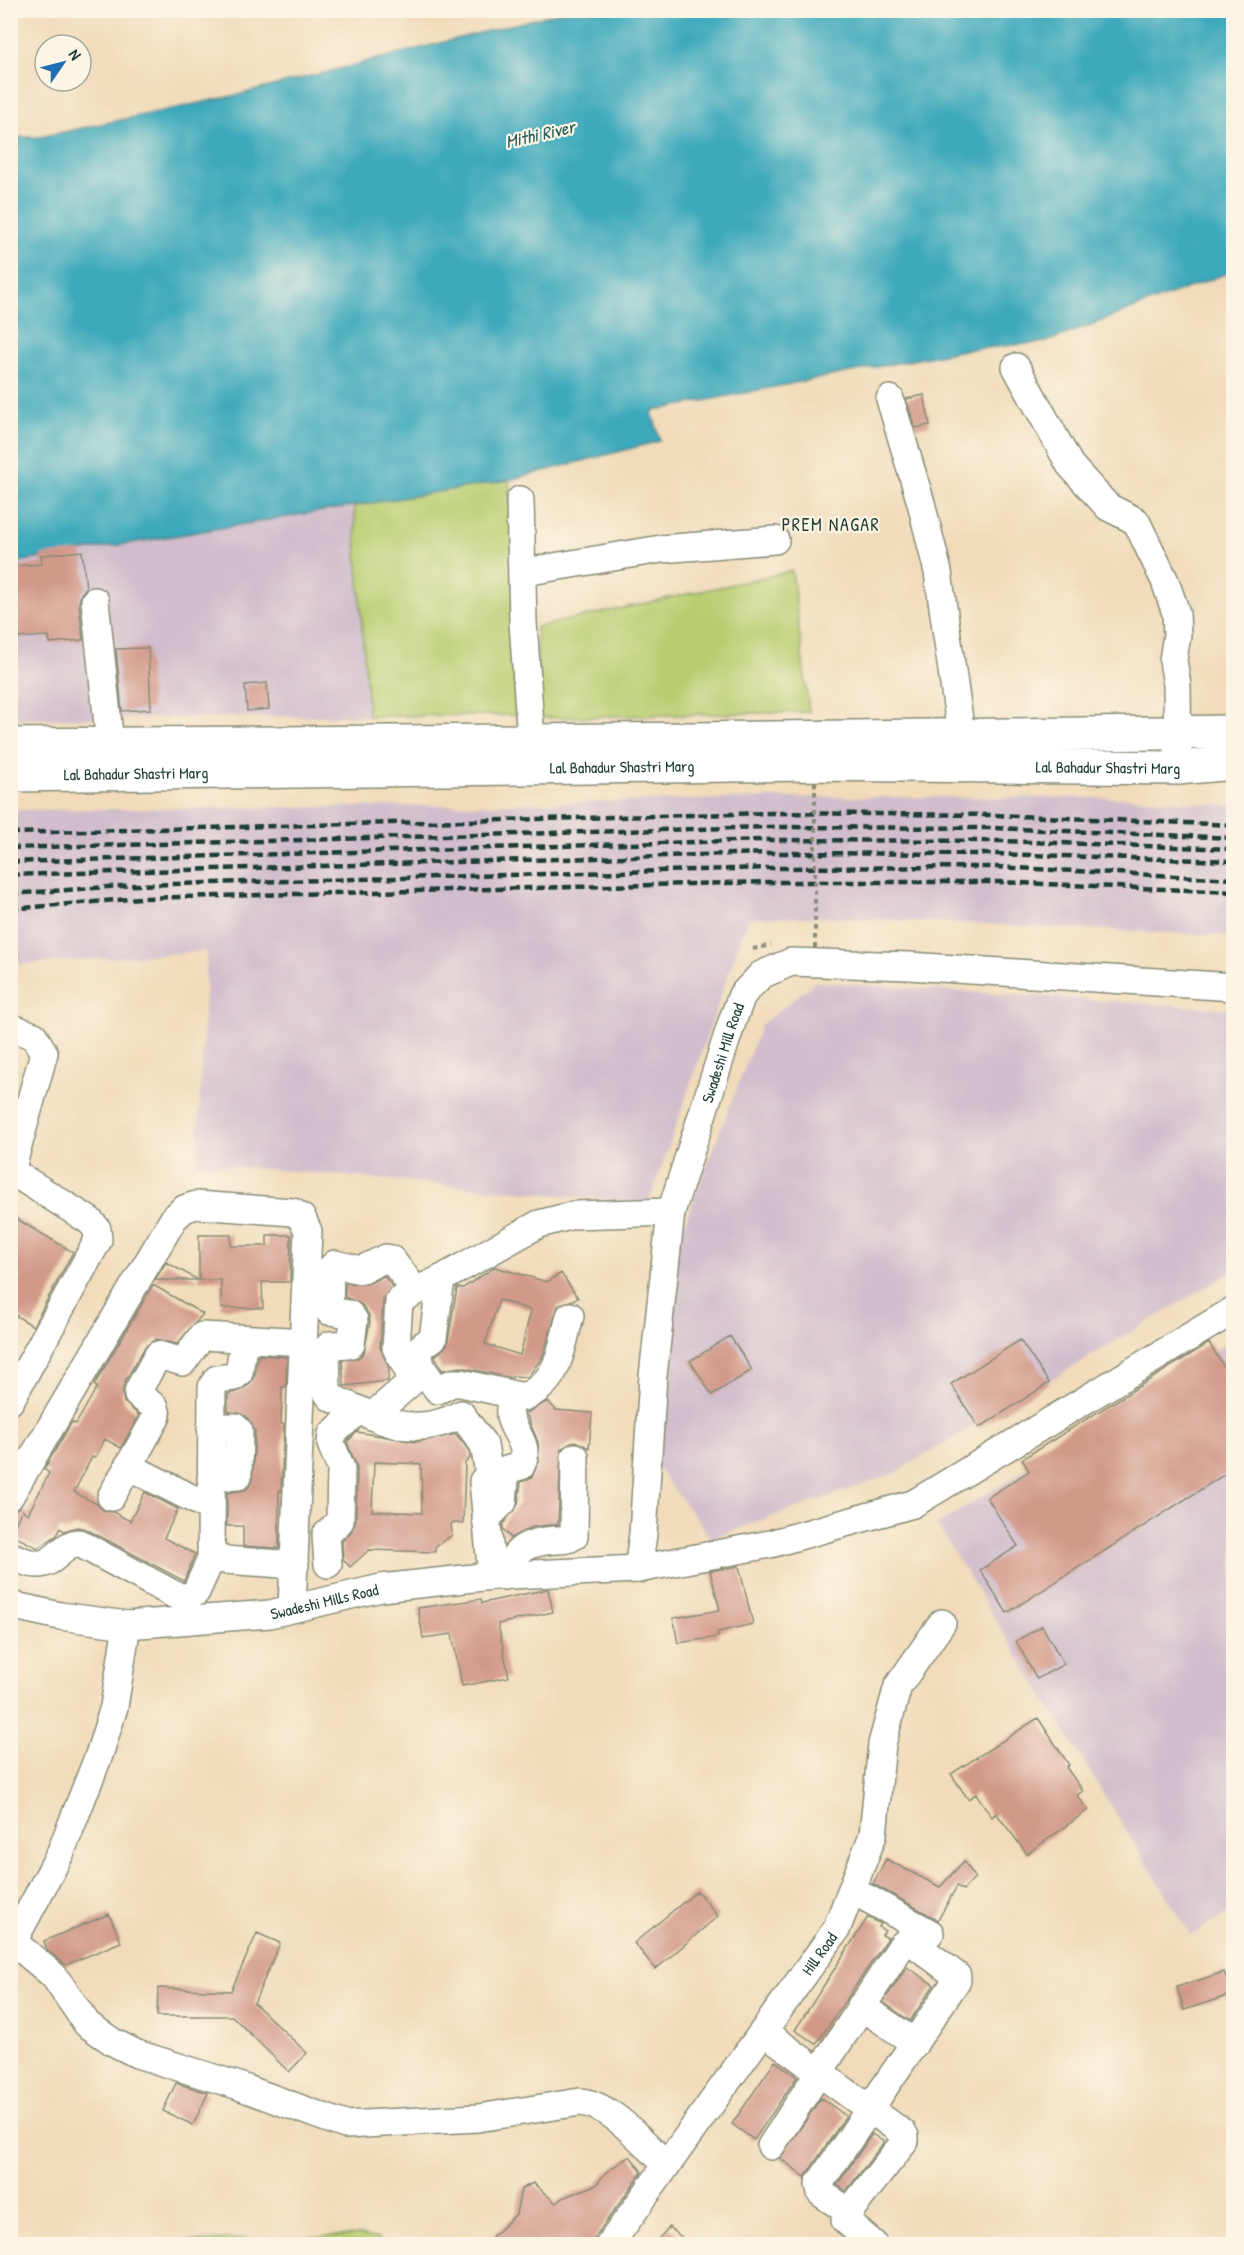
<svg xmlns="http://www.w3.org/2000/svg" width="1244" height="2255" font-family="'Patrick Hand',sans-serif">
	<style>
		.industrial { fill: #d1bdcc }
		.green { fill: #b8cd70; stroke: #6c8552; stroke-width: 1.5 }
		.water { fill: #3ca9bc; stroke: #2e7378; stroke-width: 1.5 }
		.building { fill: #d2998a; fill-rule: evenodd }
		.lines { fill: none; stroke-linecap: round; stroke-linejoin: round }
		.minor-casing { stroke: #888c77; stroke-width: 30 }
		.major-casing { stroke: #888c77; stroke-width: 36 }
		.path { stroke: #888c77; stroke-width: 4; stroke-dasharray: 4.5 4.5; stroke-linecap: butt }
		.minor { stroke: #fff; stroke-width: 27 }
		.major { stroke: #fff; stroke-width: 33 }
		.rail { stroke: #1f3d34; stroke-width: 4.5; stroke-dasharray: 9 4.5; stroke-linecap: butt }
		.path-bridge { stroke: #888c77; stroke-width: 4; stroke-dasharray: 4.5 4.5; stroke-linecap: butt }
		.labels { text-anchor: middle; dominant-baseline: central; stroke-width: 4.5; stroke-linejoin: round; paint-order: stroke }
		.street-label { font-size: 16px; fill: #1f3d34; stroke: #fcf5e5 }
		.water-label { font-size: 18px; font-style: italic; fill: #285d5d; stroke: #fcf5e5 }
		.neighbourhood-label { font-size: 18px; letter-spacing: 1.5px; fill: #1f3d34; stroke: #fcf5e5 }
	</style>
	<rect width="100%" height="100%" fill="#fcf5e5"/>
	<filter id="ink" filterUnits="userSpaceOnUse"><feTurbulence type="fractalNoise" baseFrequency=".0167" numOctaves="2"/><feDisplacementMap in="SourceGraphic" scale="12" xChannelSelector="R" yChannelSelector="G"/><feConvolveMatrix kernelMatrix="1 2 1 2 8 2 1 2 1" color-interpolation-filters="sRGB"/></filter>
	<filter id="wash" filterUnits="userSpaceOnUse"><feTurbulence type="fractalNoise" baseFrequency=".008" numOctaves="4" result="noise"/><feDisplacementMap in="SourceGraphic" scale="24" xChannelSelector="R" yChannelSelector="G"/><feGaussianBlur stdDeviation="1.35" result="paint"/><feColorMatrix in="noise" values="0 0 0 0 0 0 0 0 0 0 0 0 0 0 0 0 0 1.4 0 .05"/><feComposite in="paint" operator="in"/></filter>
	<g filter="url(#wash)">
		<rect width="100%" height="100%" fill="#f1dbba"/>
		<path class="industrial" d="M354,506l14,210 -357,3v-156z
			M832,797l302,1 99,8v130l-402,-19 -83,1 -99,285 -452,-40 10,-212 -196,14v-155l402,-4z
			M815,982l418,27v262l-338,202 -184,65 -55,-72 19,-218 86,-223z
			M1233,1339v571l-42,25 -254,-410z"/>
		<path class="green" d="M509,480l10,151 2,84 -153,1 -14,-210z
			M792,571l17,141 -269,6 -4,-91z
			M361,2235l17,4 4,5h-210l2,-2z"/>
		<path class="water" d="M565,11h668v260l-187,71 -82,8 -312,61 8,30 -151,39 -498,83v-426h29l197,-42z"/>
		<g id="blocks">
			<path class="building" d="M924,395l6,30 -15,3 -9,-29z
				M82,551l4,37 -5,6 -2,9 4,37 -33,3 -1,-7 -32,2 -4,-72 29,-2 -1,-9z
				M148,648l3,61 -29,2 -6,-62z
				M267,683l2,26 -22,2 -2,-26z
				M10,1215l63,37 -40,74 -23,-14z
				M199,1235h32v11h36v-11h24l-1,47h-28l1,26h-42v-28h-22z
				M166,1262l32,18h-43z
				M495,1267l52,15 14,-9 17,25 -20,8 -16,52 -14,19 -15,-1 -1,2 -51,-11 -19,3 -7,-14 11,-10 2,-5 9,-53h6zM499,1300l32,10 -11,45 -35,-11z
				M384,1276l9,11 -10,12 -3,48 9,21 -1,13 -44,5 -2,-26 16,-2 6,-5 6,-31 -1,-7 -8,-11 -16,-7v-14l22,1z
				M153,1285l50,29 -26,30 -21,-5 -11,8 -20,34 -3,11 2,10 15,13 -18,33 -16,-9 -10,19 -3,-1 -18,35 23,12 7,7 9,1 17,9 15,-29 33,17 -14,29 31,16 -11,27 -98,-52 -9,-2 -13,4 -4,-3 -3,7 -19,13 -28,-14 12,-24 6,4 21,-41 -5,-4 28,-47 4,2 21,-37 -3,-2z
				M730,1336l22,34 -40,25 -22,-34z
				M1020,1340l29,43 -70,45 -28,-44z
				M1209,1343l24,38v88l-226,144 -27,-43 38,-24 -31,-48 42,-27 -7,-12z
				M258,1355l29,2 -1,30h-4l-1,37h3l-3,67h-2v57l-36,-2v-20h-16v-33l19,-3 6,-7 3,-52 -9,-15 -18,-5v-17l8,-2 13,-7 6,-10z
				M548,1401l8,9 36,3 -3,35 -14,-7 -14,8 -3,75 -26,3 -21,11 -8,-9v-5l15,-20 3,-22 11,-5 7,-16 -1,-19 -12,-29z
				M357,1432l59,10 40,-8 13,17 1,7 -5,5 -2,60h-12l1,12 -17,12v5l-66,-2 -19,17 -7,-8 -1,-18 9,-9 5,-11 1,-53 -10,-26zM374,1462l47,2 1,49 -50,-2z
				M739,1566l14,58 -36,8 1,5 -40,6 -5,-25 47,-8 -10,-39z
				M548,1589l5,23 -55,12 11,53 -47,9 -10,-52 -29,4 -5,-30 63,-9 1,4z
				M1042,1626l22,38 -27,15 -21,-38z
				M1038,1718l31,47 -3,2 17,24 -6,4 11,15 -61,44 -31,-41 -4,4 -16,-23 -8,5 -17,-25z
				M886,1859l54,28 24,-26 11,16 -12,13 -6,-4 -19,34 -65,-36z
				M697,1891l21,25 -62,53 -22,-26z
				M109,1914l12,28 -55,23 -19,-15 -3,-9z
				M868,1917l13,7 -2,3 6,4 -3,4 6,3 -72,106 -21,-14z
				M257,1933l23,10 -26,60 53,50 -18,19 -57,-56h-75l1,-28 73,3z
				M907,1967l27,18 -24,36 -27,-19z
				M1224,1972l2,5 7,-3v20l-49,16 -7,-23z
				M775,2061l22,16 -43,63 -22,-16z
				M176,2083l32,10 -15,32 -30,-14z
				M821,2098l25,18 -41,61 -25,-19z
				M872,2134l12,8 -38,49 -9,-6z
				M630,2156l12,16 -52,72h-91l-7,-7 24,-23 5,-25 12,-6 23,20 6,-5 34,-13 10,-13z
				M669,2227l21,17h-36z"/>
		</g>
	</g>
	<g filter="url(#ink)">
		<use href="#blocks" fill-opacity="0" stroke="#888c77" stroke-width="1.5"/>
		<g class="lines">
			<defs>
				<g id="minor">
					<path d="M1016,367l54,98 38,42 28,14 29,60 11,32 1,22 -4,25 4,25 1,83"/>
					<path d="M890,399l31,104 17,69 23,162"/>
					<path d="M520,500l3,122 8,119"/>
					<path d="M524,572l137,-23 114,-9"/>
					<path d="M95,601l15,143"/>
					<path d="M10,1027l24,9 10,17 -33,118 79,50 7,8 1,11 -88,161"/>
					<path d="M570,1316c-9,33 -11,68 -47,81l-62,-14h-9l-14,7c-10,-13 -24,-27 -17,-43l12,-9 8,-59 98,-55 35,-9 97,-3"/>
					<path d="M424,1371l-52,45 -42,-19 -3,-5 -1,-43 4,-4 21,-1 3,-24 -5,-6 -20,-3 1,-42 5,-5 26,6 25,-12 5,1 25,32 25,-12"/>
					<path d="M413,1380l-17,-32 3,-47 17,-10"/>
					<path d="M372,1416c29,14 61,14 89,-2l23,31 5,28"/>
					<path d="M211,1427h24l4,4 -1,45 -27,2"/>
					<path d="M128,1466l83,42"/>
					<path d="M10,1496l164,-278 10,-9 12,-4 97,7 9,6 6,13 -16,377"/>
					<path d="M111,1497l46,-81 -2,-9 -17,-12 1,-6 19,-34 25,7 19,-26 102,6"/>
					<path d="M486,1519l17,-17 3,-32 15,-4c9,-20 -4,-29 -10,-46 -3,-7 0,-17 0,-24"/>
					<path d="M10,1556c9,3 21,9 30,8 16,-1 23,-21 39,-21l96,52 12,3 9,-6 15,-33 84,6"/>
					<path d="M211,1559l1,-172 5,-8 17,-2 5,-4 5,-33"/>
					<path d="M328,1564l-2,-29 14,-14 1,-53 -10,-24 1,-10 27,-24"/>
					<path id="s1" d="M638,1569l5,-35 10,-158 18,-164 61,-190 10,-27 19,-20 30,-13 118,4 325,21"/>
					<path d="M492,1576l-9,-95 6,-8h15"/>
					<path d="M504,1576c11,-28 22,-34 52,-36 7,0 12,0 18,-4l1,-79"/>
					<path id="s2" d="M10,1605l50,11 67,9 143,-11 111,-26 111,-12 146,-7 132,-25 143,-40 321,-194"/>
					<path d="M852,1890l78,43"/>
					<path d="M10,1939l44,37 33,48 26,18 24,12 99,31 109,40 133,-7 102,-16c31,2 64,42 86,62"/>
					<path d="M14,1940l46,-86 39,-99 15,-48 13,-82"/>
					<path d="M861,2006l54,37"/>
					<path d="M764,2031c45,35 92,68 139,102l2,3v5l-56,71 -28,-19 -2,-9 138,-204v-4l-45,-34 -3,-1 -7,4 -131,201"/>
					<path d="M845,2220l28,24"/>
					<path id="s3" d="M610,2244l226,-314 37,-95 9,-91 16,-58 44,-63"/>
				</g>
				<g id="major">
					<path d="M10,745l521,-4 703,-9"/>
					<path id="s4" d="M10,775l797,-11 371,4 56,-5"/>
				</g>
			</defs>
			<use href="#minor" class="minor-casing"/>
			<use href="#major" class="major-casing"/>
			<path class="path" d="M753,949l18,-4"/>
			<use href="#minor" class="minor"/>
			<use href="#major" class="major"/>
			<path class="rail" d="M10,833l758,-20 227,2 239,10
				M10,848l756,-21 228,1 240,10
				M10,862l755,-22 236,1 233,8
				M10,875l757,-22 227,1 240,7
				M10,894l126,-9 634,-17 225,-1 239,12
				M10,909l131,-11 626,-16h231l236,10"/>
			<path class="path-bridge" d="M815,782v169"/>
		</g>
	</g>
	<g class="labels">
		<g class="street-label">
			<text stroke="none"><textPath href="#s4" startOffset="612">Lal Bahadur Shastri Marg</textPath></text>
			<text stroke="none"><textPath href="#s4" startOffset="1098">Lal Bahadur Shastri Marg</textPath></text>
			<text stroke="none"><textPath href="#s4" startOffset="126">Lal Bahadur Shastri Marg</textPath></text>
			<text stroke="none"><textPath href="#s1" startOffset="526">Swadeshi Mill Road</textPath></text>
			<text stroke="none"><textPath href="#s2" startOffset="318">Swadeshi Mills Road</textPath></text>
			<text stroke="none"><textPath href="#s3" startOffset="358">Hill Road</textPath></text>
		</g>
		<g class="water-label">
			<text transform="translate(540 134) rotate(-13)">Mithi River</text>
		</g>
		<g class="neighbourhood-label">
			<text x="831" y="524">PREM NAGAR</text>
		</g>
	</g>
	<rect width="1244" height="2255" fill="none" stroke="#fcf5e5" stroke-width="36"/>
	<g transform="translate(63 63) rotate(55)"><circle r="28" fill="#fcf5e5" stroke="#a4ab9e" stroke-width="1.5"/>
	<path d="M0-4.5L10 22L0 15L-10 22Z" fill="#1f6fb2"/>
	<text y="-9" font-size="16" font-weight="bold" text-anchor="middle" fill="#1f3d34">N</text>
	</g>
</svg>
